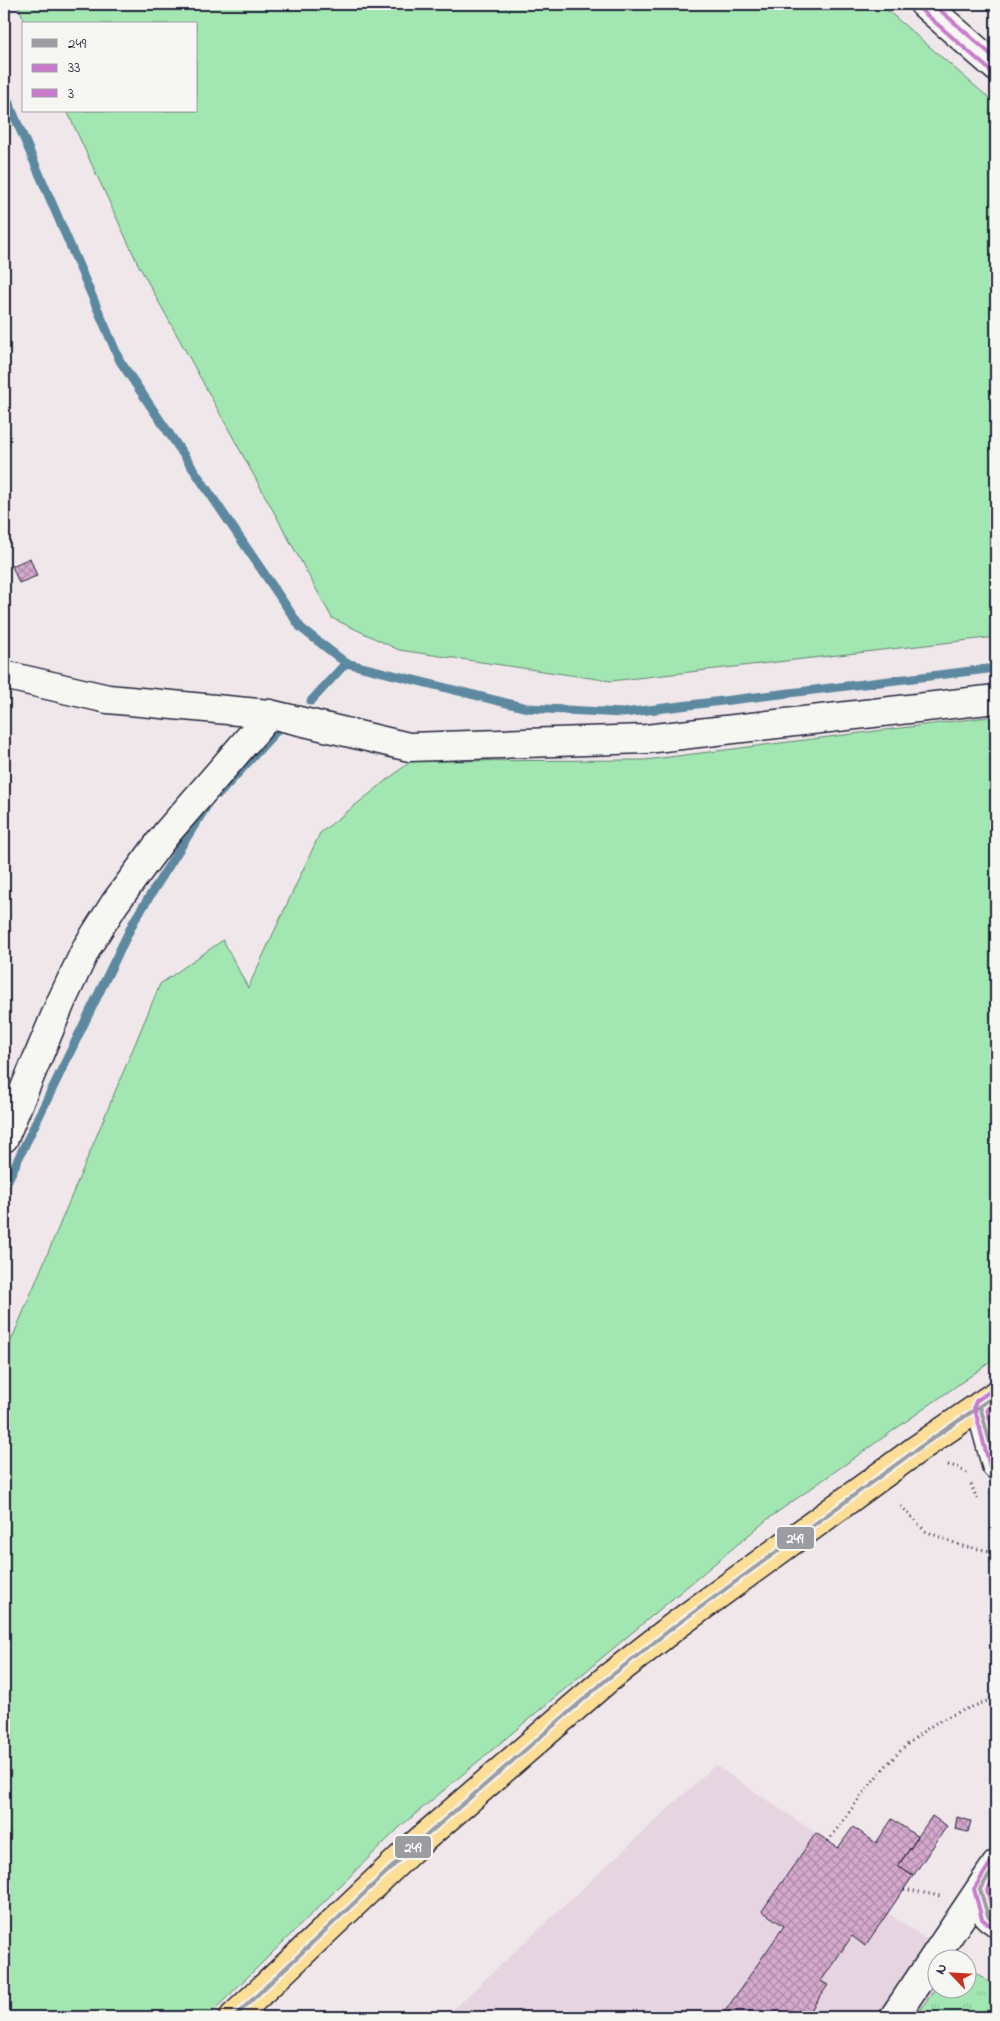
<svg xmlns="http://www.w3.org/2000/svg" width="1000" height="2021" font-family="'Indie Flower',sans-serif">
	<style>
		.built { fill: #e7d4e1 }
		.grass { fill: #a2e6b1; stroke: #628476 }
		.park { fill: url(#park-tufts); stroke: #628476 }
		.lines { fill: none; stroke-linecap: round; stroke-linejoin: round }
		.stream { stroke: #5d89a0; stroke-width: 9 }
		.building { fill: url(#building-cross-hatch); stroke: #22223b }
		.minor-casing { stroke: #22223b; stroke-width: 31 }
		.major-casing { stroke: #22223b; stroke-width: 31 }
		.path { stroke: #22223b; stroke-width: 3; stroke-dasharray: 1 4; stroke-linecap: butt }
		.minor { stroke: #f6f6f2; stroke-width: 28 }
		.major { stroke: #fdde96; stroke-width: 28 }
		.bus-1-casing { stroke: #f6f6f2; stroke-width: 8 }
		.bus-2-casing { stroke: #f6f6f2; stroke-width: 8 }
		.bus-3-casing { stroke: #f6f6f2; stroke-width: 8 }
		.bus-1 { stroke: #9c9da3; stroke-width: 4 }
		.bus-2 { stroke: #c87bcc; stroke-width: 4 }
		.bus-3 { stroke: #c87bcc; stroke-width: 4 }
		.line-badge { stroke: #f6f6f2; stroke-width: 2 }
		.badge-label { font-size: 14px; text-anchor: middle; font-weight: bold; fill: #fff }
	</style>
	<defs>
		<pattern id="park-tufts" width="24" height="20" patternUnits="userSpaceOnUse" patternTransform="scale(1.25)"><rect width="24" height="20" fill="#a2e6b1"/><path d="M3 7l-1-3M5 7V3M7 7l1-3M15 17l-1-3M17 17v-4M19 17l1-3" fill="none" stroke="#8bc599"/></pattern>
		<pattern id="building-cross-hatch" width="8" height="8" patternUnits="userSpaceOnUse" patternTransform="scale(1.25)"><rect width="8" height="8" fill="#d5a9cc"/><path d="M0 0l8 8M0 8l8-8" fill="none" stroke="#ac89a7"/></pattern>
	</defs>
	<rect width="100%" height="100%" fill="#efe7ea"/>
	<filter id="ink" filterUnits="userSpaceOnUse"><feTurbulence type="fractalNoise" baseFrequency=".02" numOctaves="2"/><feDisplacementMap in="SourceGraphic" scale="10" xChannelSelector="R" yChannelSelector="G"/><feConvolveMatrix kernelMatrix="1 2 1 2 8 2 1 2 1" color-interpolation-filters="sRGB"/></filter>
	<g filter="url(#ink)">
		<path class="built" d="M715,1765l123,83 15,-21 23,16 16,-24 26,18 -19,29 14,10 -25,37 66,45h-16v30h30v-21l28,20v30h-551z"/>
		<path class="grass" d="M17,4h863l116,100v533l-385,44 -212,-31 -67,-32 -194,-354 -71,-153h129v-87h-170z
			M996,716v642l-227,160 -368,308 -194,191h-203v-659l156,-374 63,-44 25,48 72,-155 91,-72 234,-1z"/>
		<path class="park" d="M968,1967l28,20v30h-76l-3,-2 20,-29 1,2h30z"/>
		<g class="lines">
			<path class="stream" d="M4,92l116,269 181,267 45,35 181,45 96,5 373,-45
				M311,701l35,-38
				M219,794l60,-66
				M4,1188l130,-267 72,-114"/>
		</g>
		<path class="building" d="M30,558l7,18 -18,7 -7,-17z
			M932,1816l15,10 -34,50 -15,-10z
			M957,1817l14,4 -3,11 -13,-3z
			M892,1819l26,18 -20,29 15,10 -48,70 -13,-10 -31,45 7,4 -22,32h-85l63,-91 -22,-15 54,-78 22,15 15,-21 23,16z"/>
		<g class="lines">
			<defs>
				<path id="minor" d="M924,4l72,63
					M4,675l104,24 162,15 139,33 237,-8 350,-40
					M4,1138l57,-136 26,-55 28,-44 51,-69 104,-120
					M980,1406l16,59
					M980,1889l8,27 8,6
					M894,2017l102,-152"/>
				<path id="major" d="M234,2017l178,-169 194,-168 69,-54 241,-176 80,-55"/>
			</defs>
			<use href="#minor" class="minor-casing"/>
			<use href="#major" class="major-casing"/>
			<path class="path" d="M948,1465l9,2 10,6
				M971,1484l7,18
				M901,1506l24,25 37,15 34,6
				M828,1841c32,-43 62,-90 108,-118 19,-11 41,-17 60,-26
				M904,1889l36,7"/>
			<use href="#minor" class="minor"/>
			<use href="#major" class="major"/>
			<defs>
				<path id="bus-1" d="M980,1406l16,59
					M996,1865l-16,24 8,27 8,6
					M234,2017l178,-169 194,-168 69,-54 241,-176 80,-55"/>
				<path id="bus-2" d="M920,9l72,63
					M990,1467l-16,-61 2,-5 16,-11
					M991,1862l-17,27 8,30 10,8"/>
				<path id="bus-3" d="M933,4l63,55
					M996,1402l-9,7 9,33
					M996,1876l-9,14 6,22 3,2"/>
			</defs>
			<use href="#bus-1" class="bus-1-casing"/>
			<use href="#bus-2" class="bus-2-casing"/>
			<use href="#bus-3" class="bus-3-casing"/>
			<use href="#bus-1" class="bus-1"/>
			<use href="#bus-2" class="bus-2"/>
			<use href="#bus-3" class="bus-3"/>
		</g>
	</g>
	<g class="line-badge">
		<rect x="776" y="1526" width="39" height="24" rx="5" fill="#9c9da3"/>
		<rect x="394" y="1835" width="38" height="24" rx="5" fill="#9c9da3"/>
	</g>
	<g class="badge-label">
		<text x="795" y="1543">249</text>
		<text x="413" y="1852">249</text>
	</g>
	<rect width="1000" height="2021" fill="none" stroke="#f6f6f2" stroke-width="20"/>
	<rect x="10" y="10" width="980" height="2001" fill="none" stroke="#22223b" stroke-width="2" filter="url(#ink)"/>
	<rect x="22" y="22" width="175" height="90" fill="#f6f6f2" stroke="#a1a1a9"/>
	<rect x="32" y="39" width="25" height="8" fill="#9c9da3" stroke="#a1a1a9"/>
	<text x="68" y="48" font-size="15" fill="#22223b">249</text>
	<rect x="32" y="64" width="25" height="8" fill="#c87bcc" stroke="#a1a1a9"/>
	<text x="68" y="72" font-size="15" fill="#22223b">33</text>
	<rect x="32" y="89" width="25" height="8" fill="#c87bcc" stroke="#a1a1a9"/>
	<text x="68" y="98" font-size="15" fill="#22223b">3</text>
	<g transform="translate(952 1974) rotate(295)"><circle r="24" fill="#f6f6f2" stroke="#a1a1a9"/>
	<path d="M0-4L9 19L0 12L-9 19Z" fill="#c8321e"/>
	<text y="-8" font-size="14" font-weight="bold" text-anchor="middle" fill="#22223b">N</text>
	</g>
</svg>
